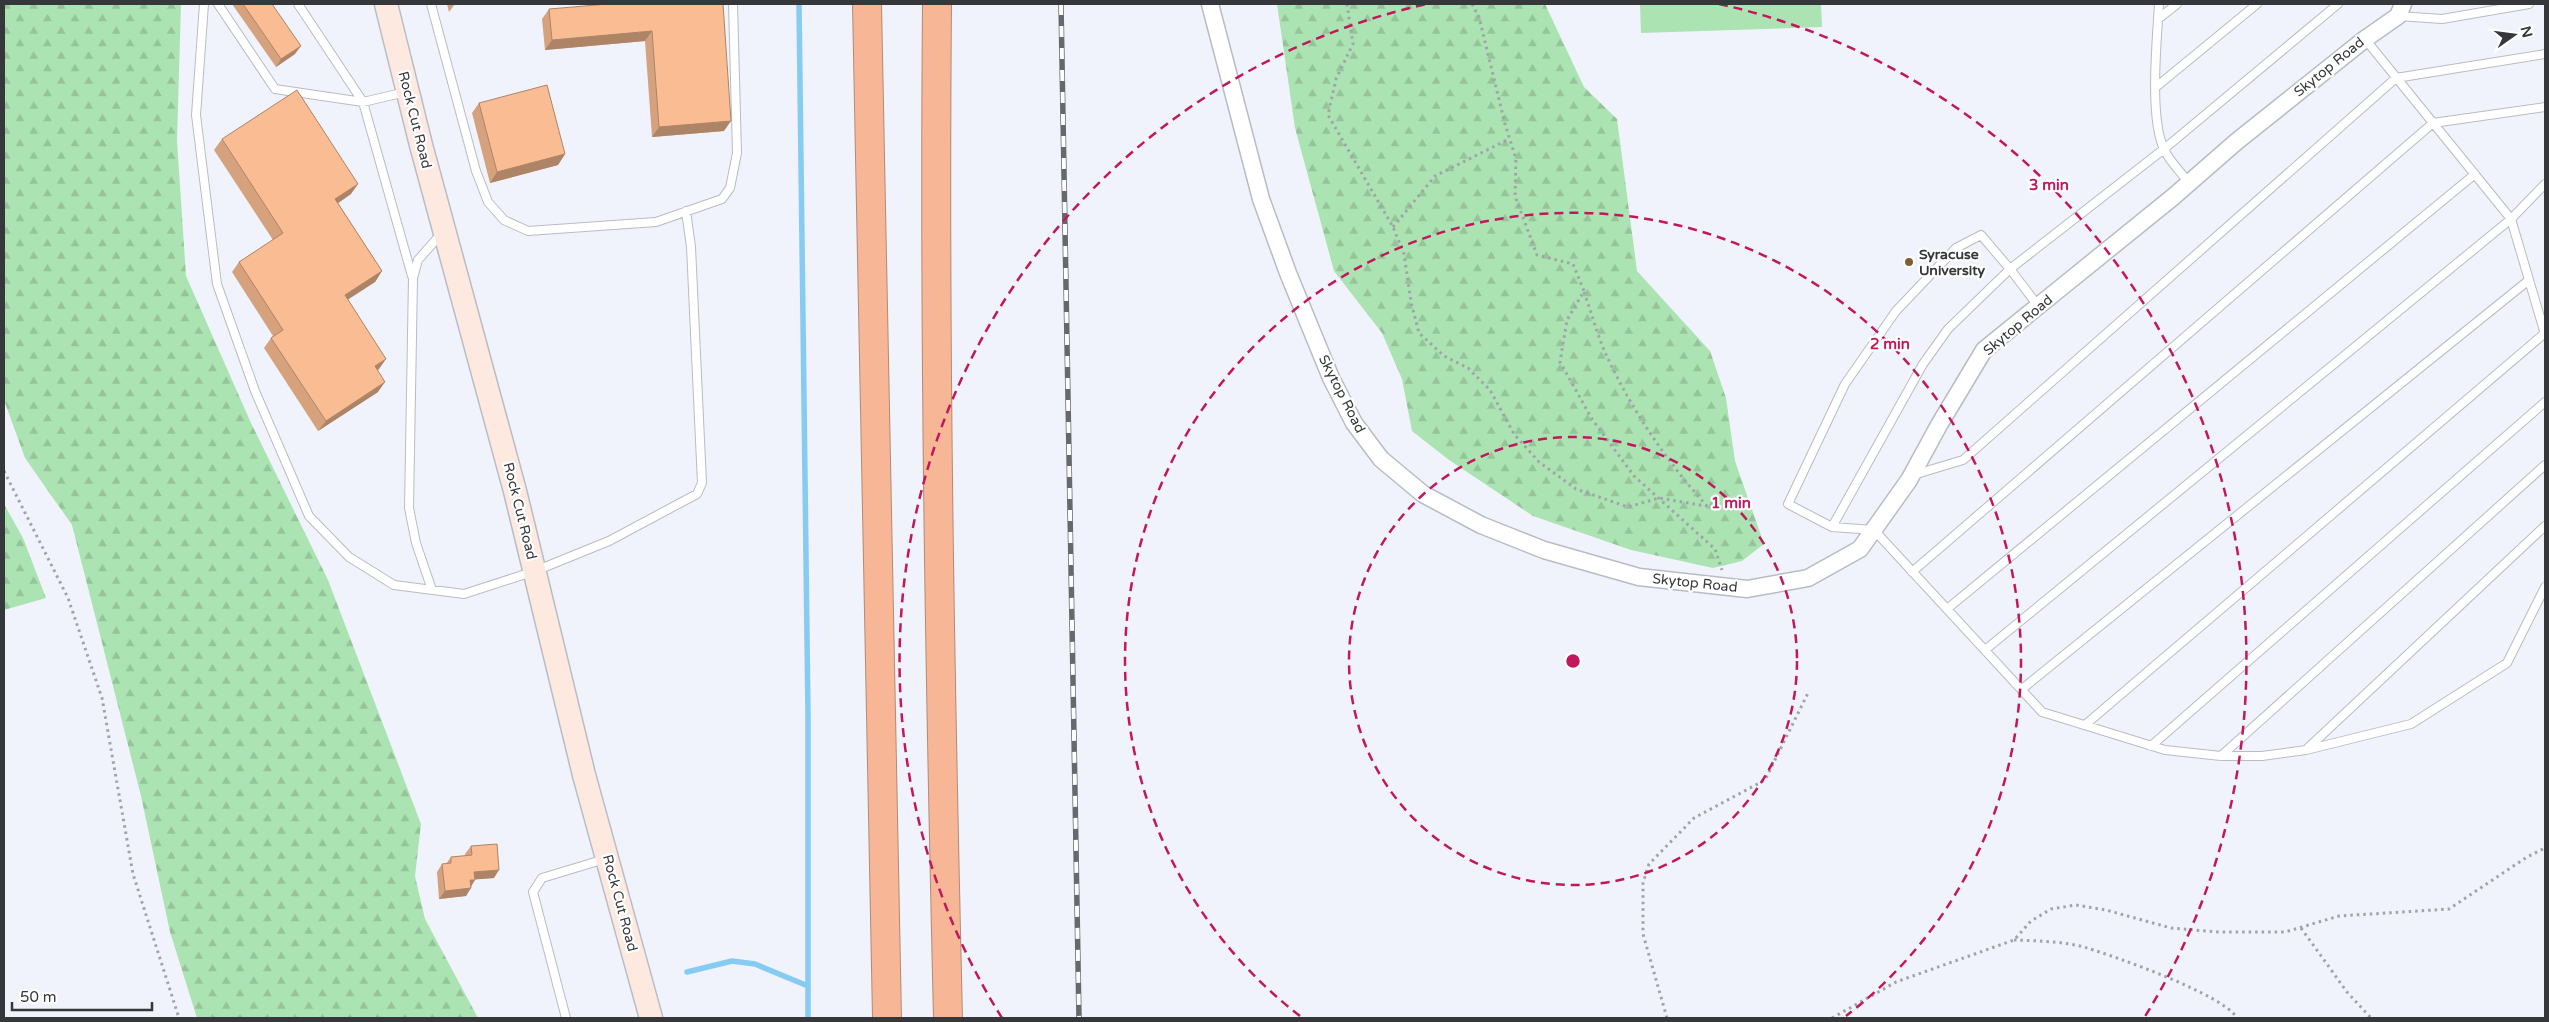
<svg xmlns="http://www.w3.org/2000/svg" width="2549" height="1022" font-family="'Varela Round',sans-serif">
	<style>
		.grass { fill: #ace3b2 }
		.forest { fill: url(#forest-firs) }
		.lines { fill: none; stroke-linecap: round; stroke-linejoin: round }
		.stream { stroke: #86cbf1; stroke-width: 5.5 }
		.lane-casing { stroke: #b9bcc4; stroke-width: 10 }
		.street-casing { stroke: #b9bcc4; stroke-width: 19 }
		.secondary-casing { stroke: #b9bcc4; stroke-width: 25 }
		.highway-casing { stroke: #b38a76; stroke-width: 30 }
		.path { stroke: #a0a3a8; stroke-width: 3; stroke-dasharray: 2.5 4; stroke-linecap: butt }
		.lane { stroke: #fff; stroke-width: 8 }
		.street { stroke: #fff; stroke-width: 16 }
		.secondary { stroke: #fde9e0; stroke-width: 22 }
		.highway { stroke: #f7b696; stroke-width: 28 }
		.rail-casing { stroke: #66686c; stroke-width: 5.5 }
		.rail { stroke: #fff; stroke-width: 4; stroke-dasharray: 11; stroke-linecap: butt }
		.wall { fill: #d6a27e }
		.shaded-wall { fill: #ae8467 }
		.building { fill: #f9bc93; stroke: #ae8467 }
		.ring { fill: none; stroke: #c2185b; stroke-width: 2.5; stroke-dasharray: 9 6 }
		.poi-dot { fill: #7d6134; stroke: #fff; stroke-width: 2 }
		.labels { text-anchor: middle; dominant-baseline: central; stroke-width: 4.5; stroke-linejoin: round; paint-order: stroke }
		.street-label { font-size: 14px; fill: #36373a; stroke: #fff }
		.poi-label { font-size: 14px; font-weight: bold; fill: #36373a; stroke: #fff; text-anchor: start }
		.centre { fill: #c2185b; stroke: #fff; stroke-width: 2.5 }
		.ring-label { font-size: 15px; text-anchor: middle; font-weight: bold; fill: #c2185b; stroke: #fff; stroke-width: 4.5; stroke-linejoin: round; paint-order: stroke }
	</style>
	<defs>
		<pattern id="forest-firs" width="22" height="20" patternUnits="userSpaceOnUse" patternTransform="scale(1.25)"><rect width="22" height="20" fill="#ace3b2"/><path d="M5 1l3.5 6h-7zM16 11l3.5 6h-7z" fill="#95c39a"/></pattern>
	</defs>
	<rect width="100%" height="100%" fill="#f0f3fb"/>
	<path class="grass" d="M1640,4h181l1,23 -181,6z"/>
	<path class="forest" d="M4,4h177l-4,137 9,135 65,147 77,157 93,244 -6,52 10,43 53,99h-281l-27,-86 -29,-136 -69,-271 -47,-67 -21,-58z
		M1277,4h268l39,83 33,32 20,152 73,80 16,47 9,63 29,83 -22,17 -29,7 -82,-18 -98,-34 -84,-56 -37,-29 -10,-52 -20,-46 -48,-62 -39,-143z
		M4,504l19,34 23,60 -42,12z"/>
	<g class="lines">
		<path class="stream" d="M799,4l9,712v302
			M687,972l45,-11 23,3 53,22"/>
		<defs>
			<path id="lane" d="M204,4l-8,111 21,169 38,107 54,125 40,41 45,28 70,9 71,-23 74,-30 88,-47 5,-11 -11,-236 -5,-36
				M218,4l57,85 88,13 43,-10
				M298,4l65,98 49,174
				M431,4l45,167 12,31 16,18 24,11 128,-9 66,-23 8,-11 7,-35 -4,-149
				M2159,4c-2,35 -10,114 5,145 5,12 17,23 25,34
				M2338,4l-174,145 -154,120 -29,-34 -25,13 -60,63 -51,73 -57,120 44,23 42,3 168,182 123,38 56,6h41l44,-6 105,-26 96,-61 38,-76
				M2398,16l44,3 87,-15
				M2158,19l19,-15
				M2365,39l146,180 34,115
				M2156,87l101,-83
				M1913,475l50,-15 433,-382 149,-24
				M1832,527l91,-163 25,-35 62,-60 29,38
				M1912,572l521,-449 112,-16
				M432,590l-16,-47 -7,-35 4,-230 5,-18 23,-26
				M1947,609l528,-435
				M1985,650l526,-431 34,-35
				M2022,689l507,-409
				M2085,725l460,-392
				M2151,746l394,-344
				M2308,748l237,-222
				M2221,756l324,-291
				M566,1018l-33,-126 9,-14 63,-19"/>
			<path id="street" d="M1210,4l51,195 27,74 43,105 23,45 27,36 42,35 58,31 63,25 95,27 108,12 61,-11 52,-29 49,-69 30,-55 45,-75 189,-153 63,-55 129,-103 33,-23 5,-12"/>
			<path id="secondary" d="M386,4l35,141 94,346 69,284 67,243"/>
			<path id="highway" d="M867,4l20,1014
				M937,4c-3,338 3,676 11,1014"/>
		</defs>
		<use href="#lane" class="lane-casing"/>
		<use href="#street" class="street-casing"/>
		<use href="#secondary" class="secondary-casing"/>
		<use href="#highway" class="highway-casing"/>
		<path class="path" d="M1347,4l6,40 -17,35 -8,36 65,112 11,27 7,48 8,31 25,23 24,12 22,22 24,44 25,28 37,27 52,18 31,-9 53,9h32
			M1472,4l7,13 26,107 11,35 -1,37 22,59 36,9 11,27 -17,29 -7,42 32,57 42,57 81,73 7,21
			M1393,227l42,-51 74,-37
			M1584,292c7,19 12,39 20,58 25,56 62,111 103,156
			M4,471l64,127 34,100 31,176 46,144
			M2301,928l46,64 24,26
			M2014,940c23,1 50,1 73,8 30,9 137,47 150,70
			M1667,1018l-24,-84v-51l6,-19 45,-46 71,-38 44,-89
			M1832,1018l64,-36 118,-42 17,-19 20,-12 25,-4 30,5 65,18 47,4h67l54,-16 110,-7 78,-52 18,-9"/>
		<use href="#lane" class="lane"/>
		<use href="#street" class="street"/>
		<use href="#secondary" class="secondary"/>
		<use href="#highway" class="highway"/>
		<defs>
			<path id="rail" d="M1061,4l18,1014"/>
		</defs>
		<use href="#rail" class="rail-casing"/>
		<use href="#rail" class="rail"/>
	</g>
	<path class="wall" d="M232,4h40l23,50 -19,13z
		M447,4h8l-6,8z
		M723,4l1,127 -72,6 -7,-96 -100,9 -3,-31 7,-10z
		M479,103l86,51 -7,11 -68,18 -18,-70z
		M222,139l129,55 -13,9 44,68 -7,11 -27,17 31,70 -1,1v22l-60,39 -54,-83 7,-10 2,-2 -41,-64 7,-10 34,-22 -59,-90z
		M471,846l23,32 -19,1 -9,17 -27,3 -2,-27 5,-8h4l5,-7 15,-1 -1,-2z"/>
	<path class="shaded-wall" d="M652,31l-7,10 -100,9 7,-10z
		M301,46l-6,8 -19,13 5,-8z
		M731,121l-7,10 -72,6 7,-10z
		M565,154l-7,11 -68,18 7,-11z
		M358,184l-7,10 -23,16 7,-11z
		M382,271l-7,11 -37,24 7,-11z
		M386,359l-7,10 -11,8 7,-11z
		M385,382l-7,10 -60,39 8,-10z
		M499,870l-5,8 -25,2 5,-8z
		M470,880h5l-5,8z
		M471,888l-5,8 -27,3 6,-8z"/>
	<path class="building" d="M243,4h29l29,42 -20,13z
		M608,4h115l8,117 -72,6 -7,-96 -100,9 -3,-31z
		M547,85l18,69 -68,18 -18,-69z
		M297,90l61,94 -23,15 47,72 -37,24 41,64 -11,7 10,16 -59,39 -55,-83 12,-8 -44,-68 44,-29 -61,-94z
		M497,844l2,26 -25,2 1,8h-5l1,8 -26,3 -3,-27 9,-1v-6l21,-2 -1,-9z"/>
	<g class="ring">
		<circle cx="1573" cy="661" r="224"/>
		<path d="M1300 1016A448 448 0 1 1 1846 1016"/>
		<path d="M1002 1018A673 673 0 0 1 1427 4M1719 4A673 673 0 0 1 2144 1018"/>
	</g>
	<circle class="poi-dot" cx="1909" cy="262" r="5"/>
	<g class="labels">
		<g class="street-label">
			<text transform="translate(2329 67) rotate(-39)">Skytop Road</text>
			<text transform="translate(415 120) rotate(76)">Rock Cut Road</text>
			<text transform="translate(2018 325) rotate(-40)">Skytop Road</text>
			<text transform="translate(1342 394) rotate(63)">Skytop Road</text>
			<text transform="translate(520 511) rotate(76)">Rock Cut Road</text>
			<text transform="translate(1695 583) rotate(6)">Skytop Road</text>
			<text transform="translate(620 903) rotate(75)">Rock Cut Road</text>
		</g>
		<g class="poi-label">
			<text x="1919" y="254">Syracuse<tspan x="1919" dy="16">University</tspan></text>
		</g>
	</g>
	<circle cx="1573" cy="661" r="8" class="centre"/>
	<g class="ring-label">
		<text x="2049" y="190">3 min</text>
		<text x="1890" y="349">2 min</text>
		<text x="1731" y="508">1 min</text>
	</g>
	<rect width="2549" height="1022" fill="none" stroke="#36373a" stroke-width="10"/>
	<g transform="translate(2514 35) rotate(76)" stroke="#ffffff" stroke-width="4" paint-order="stroke">
	<path d="M0-4L9 19L0 12L-9 19Z" fill="#36373a"/>
	<text y="-8" font-size="14" font-weight="bold" text-anchor="middle" fill="#36373a">N</text>
	</g>
	<path d="M12 1002v8h140v-8" fill="none" stroke="#36373a" stroke-width="2.5"/>
	<text x="20" y="1002" font-size="15" fill="#36373a" stroke="#ffffff" stroke-width="4" paint-order="stroke">50 m</text>
</svg>
